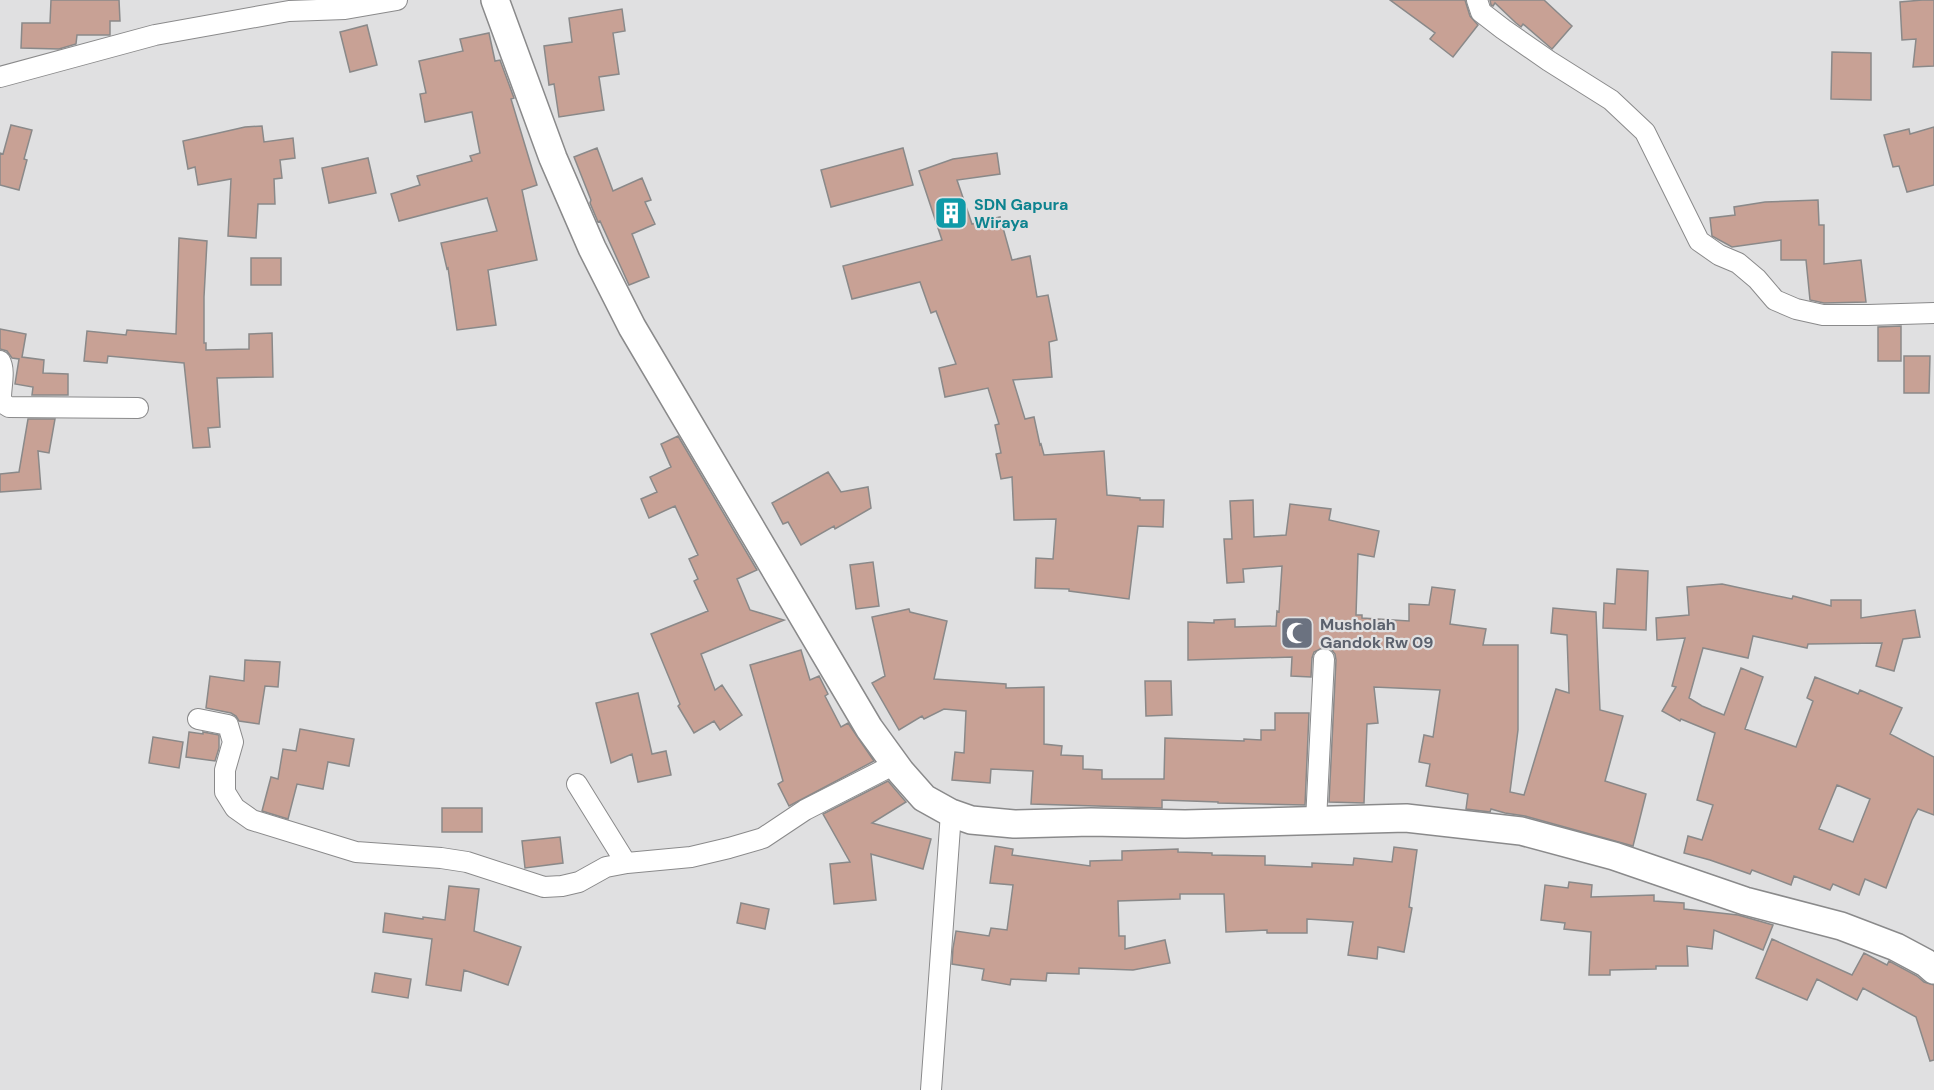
<svg xmlns="http://www.w3.org/2000/svg" width="1934" height="1090" font-family="'DM Sans',sans-serif">
	<style>
		.building { fill: #c8a195; stroke: #8a8989; stroke-width: 1.5; fill-rule: evenodd }
		.lines { fill: none; stroke-linecap: round; stroke-linejoin: round }
		.street-casing { stroke: #8a8a8b; stroke-width: 22 }
		.secondary-casing { stroke: #8a8a8b; stroke-width: 30 }
		.street { stroke: #fff; stroke-width: 20 }
		.secondary { stroke: #fff; stroke-width: 27 }
		.labels { text-anchor: middle; dominant-baseline: central; stroke-width: 4.5; stroke-linejoin: round; paint-order: stroke }
		.culture-label { font-size: 16px; font-weight: bold; fill: #0d838f; stroke: #e0e0e1; text-anchor: start }
		.worship-label { font-size: 16px; font-weight: bold; fill: #5b616d; stroke: #e0e0e1; text-anchor: start }
	</style>
	<rect width="100%" height="100%" fill="#e0e0e1"/>
	<path class="building" d="M51,0h68l1,21h-10v14h-33l-1,9 -17,5 -38,-1 1,-25h28z
		M1390,0h75l5,16 8,9 -25,32 -23,-18 5,-6z
		M1490,0h54l28,26 -20,23 -29,-25 -2,3 -5,-4 -21,-20 -2,3 -2,-1z
		M1922,0h12v66l-21,1 3,-28 -14,1 -2,-38z
		M622,9l3,22 -12,2 6,41 -20,3 5,33 -45,7 -5,-33 -5,1 -5,-39 28,-4 -3,-24z
		M367,25l10,40 -27,7 -10,-40z
		M489,33l6,28 5,-1 14,38 -3,1 26,86 -15,5 15,70 -49,10 8,55 -39,5 -9,-62 -1,1 -6,-26 56,-12 -10,-33 -88,23 -8,-27 29,-9 -3,-9 55,-15 -2,-5 10,-3 -8,-41 -47,10 -5,-28 6,-1 -7,-32 44,-10 -3,-12z
		M1832,52l39,1v47l-40,-1z
		M11,125l21,5 -8,29 3,1 -8,30 -19,-5v-32l3,1z
		M262,126l2,16 29,-4 2,20 -15,2 2,18 -8,1 1,25h-17l-2,34 -28,-2 3,-57 -33,6 -3,-18 -7,2 -5,-28 62,-14z
		M1934,127v58l-27,7 -8,-26 -6,1 -9,-32 25,-6 1,5z
		M597,148l16,43 29,-13 9,22 -6,2 10,22 -23,10 17,43 -20,8 -29,-64 -2,1 -8,-19 1,-3 -17,-43z
		M903,148l10,37 -82,22 -10,-37z
		M997,153l3,21 -43,6 15,44 28,-7 12,43 18,-4 7,41 11,-2 9,45 -8,2 3,35 -39,3 12,39 9,-2 6,28 1,-1 3,11 60,-4 3,44 33,3v2h24l-1,27 -25,-1 -9,73 -60,-8v-2l-34,-1 1,-30 17,1 3,-40 -42,1 -2,-43 -11,2 -5,-25 5,-1 -6,-28 4,-1 -11,-36 -43,9 -6,-29 17,-4 -20,-53 -5,2 -11,-31 -68,17 -9,-33 99,-26 -23,-69 34,-12z
		M368,158l8,35 -47,10 -7,-35z
		M1818,200l1,25h5v39l37,-4 5,42 -42,1 -14,-3 -4,-40h-25v-20l-49,7 -20,-11 -2,-18 25,-3 -1,-8 31,-5z
		M179,238l28,3 -3,56v46h2v7l43,-1v-15l23,-1 1,44 -56,1 3,49 -12,1 2,19 -17,1 -9,-85 -76,-7 -1,7 -23,-2 3,-30 39,4 1,-5 49,4z
		M251,258h30v27h-30z
		M1901,326v35h-23v-34z
		M0,329l26,5 -4,23 22,3 -1,13 25,1v21h-36l1,-8 -18,-3 4,-25 -7,-1 -5,-7 -7,-2z
		M1904,356h26l-1,37h-25z
		M28,419h27l-6,34 -11,-2 3,38 -41,3v-18l19,-2z
		M678,436l79,134 -20,9 13,31 34,10 -83,34 14,36 7,-5 20,30 -22,15 -6,-9 -20,12 -16,-27 2,-2 -29,-70 57,-23 -14,-30 4,-2 -9,-20 9,-4 -23,-49 -26,12 -8,-19 16,-7 -7,-15 21,-10 -10,-23z
		M828,472l13,20 27,-5 3,21 -36,21 -1,-3 -33,19 -13,-23 -5,2 -11,-21z
		M1253,500l1,37 32,-2 4,-31 41,5 -2,11 50,11 -5,26 -16,-3 -2,61h6v3l47,3v-17l20,1 3,-18 23,3 -5,34 36,5 -3,16h35v85l-8,62 14,3 32,-106 13,4 -2,-58 -16,-2 2,-25 43,4 4,98 23,6 -18,65 41,13 -13,52 -108,-30 -20,-3 -14,-4 -1,3 -24,-3 2,-15 -42,-8 4,-22 -11,-2 5,-27 9,2 7,-47 -66,-3 4,36 -11,1 -3,79 -35,-1 7,-142 -1,-6 -4,-5 -7,-2 -10,5 -2,6 -1,19 -20,-1 1,-19 -104,3v-38l26,1v-3l21,-1v8l41,-1 1,-15 2,1 3,-46 -39,3 1,13 -17,1 -3,-44h8l-2,-38z
		M873,562l6,44 -23,3 -6,-44z
		M1617,569l31,2 -2,59 -43,-2 1,-25 11,1z
		M1722,584l70,15 1,-3 38,10v-6h30v18l54,-8 5,27 -17,2 -9,32 -18,-5 6,-23 -74,1 -1,4 -54,-12 -5,22 -45,-10 -14,50 13,8 22,9 17,-47 22,9 -18,52 51,18 17,-46 -6,-3 8,-21 43,17 2,-4 42,18 -12,26 44,23v58l-16,-6 -6,11 -26,68 -21,-9 -6,16 -26,-11 -3,6 -36,-14 -3,9 -39,-15 -2,4 -40,-14 -26,-7 4,-17 14,4 11,-35 -16,-5 18,-67 -34,-14 -1,2 -18,-10 14,-24 -4,-1 13,-48 -28,2 -1,-22 33,-3 -2,-28zM1837,785l33,14 -17,43 -34,-13z
		M909,609l1,3 37,9 -13,58 72,5v4l38,-1v57l18,2 -1,9 22,1v13l19,1v9h62l1,-41 79,3v-2l17,1v-10h14v-17h34l-4,92 -87,-2v-1l-56,-2v8l-131,-4 2,-33 -42,-2 -1,14 -38,-3 3,-28 9,1 2,-42 -22,-2 -20,10 -2,-3 -23,14 -27,-47 13,-7 -13,-59z
		M801,650l9,30 9,-4 9,18 -3,2 16,31 7,-4 26,38 -85,45 -11,-22 5,-3 -33,-116z
		M245,660l35,2 -2,25 -13,-1 -6,38 -20,-3 -3,-5 -5,-3 -25,-5 4,-32 34,5z
		M1145,681h26l1,34 -26,1z
		M638,693l14,61 14,-3 5,24 -33,7 -6,-28 -21,9 -15,-60z
		M300,729l54,10 -5,27 -21,-4 -5,27 -26,-5 -9,35 -26,-8 9,-34 7,2 5,-30 13,2z
		M189,732l14,2v-2l16,3v13l-4,13 -29,-4z
		M153,737l30,5 -4,26 -30,-5z
		M888,781l18,21 -34,21 59,16 -8,30 -52,-15 5,46 -42,4 -4,-40 20,-2 -27,-48z
		M442,808h40v24h-40z
		M560,837l3,26 -38,5 -3,-27z
		M995,846l18,3 -1,6 78,11v-5l32,-1v-9l56,-2v3l34,1v2l53,1v9l47,2v-4l41,2 1,-7 38,4 2,-15 23,3 -8,57 3,1 -8,44 -26,-5 -1,12 -29,-4 5,-33 -46,-3v14h-40v-3l-41,2 -2,-38h-44v5l-62,2 1,35h6v13l40,-9 5,23 -37,7 -54,-2v6l-32,-1 -1,8 -35,-2 -1,6 -28,-5 2,-11 -32,-5 1,-16 3,-17 33,5 2,-8 16,2 6,-45 -23,-2z
		M1569,882l23,3 -1,12 63,-2v6l30,2v6l54,6 35,10 -10,25 -49,-20 -2,19 -25,-3 1,20h-32v3l-46,1v5h-21l2,-43 -27,-3 1,-6 -24,-3 4,-35 23,3z
		M449,886l30,3 -5,42 47,16 -13,38 -44,-15 -3,21 -35,-6 6,-46 -49,-7 2,-19 38,6v-2l22,3z
		M741,903l28,6 -4,20 -28,-6z
		M1772,939l80,36 12,-22 23,12 2,-4 28,15 7,6 10,3v75l-4,1 -14,-44 -53,-29 -6,12 -40,-21 -10,21 -51,-22z
		M375,973l36,6 -3,19 -36,-6z"/>
	<g class="lines">
		<defs>
			<path id="street" d="M1477,0l4,12 22,17 46,32 62,39 34,32 54,109 20,14 19,8 19,16 18,21 21,9 27,6h45l66,-2
				M0,77l155,-42 134,-24 56,-2 52,-9
				M0,361c6,10 0,29 1,41l8,5 129,1
				M198,719l30,6 5,17 -8,28v22l10,16 17,12 104,32 85,6 26,4 77,25 18,-1 17,-4 27,-15 21,-4 64,-6 38,-9 34,-10 42,-28 90,-46
				M577,784l49,79
				M1316,821l8,-162
				M931,1090l20,-277"/>
			<path id="secondary" d="M495,0l58,158 39,90 40,79 237,401 32,44 23,26 27,15 20,7 43,4 77,-2 94,2 221,-6 115,13 93,25 131,45 96,25 55,21 30,16 8,7"/>
		</defs>
		<use href="#street" class="street-casing"/>
		<use href="#secondary" class="secondary-casing"/>
		<use href="#street" class="street"/>
		<use href="#secondary" class="secondary"/>
	</g>
	<defs>
		<symbol id="building-square" viewBox="-11 -11 22 22"><rect x="-9" y="-9" width="18" height="18" rx="4" fill="#0f9aa8" stroke="#e0e0e1"/><path d="M-4-6H4V6H1V3H-1V6H-4ZM-2.5-4.3h1.7v1.8h-1.7ZM.8-4.3h1.7v1.8H.8ZM-2.5-1h1.7V.8h-1.7ZM.8-1h1.7V.8H.8Z" fill="#fff"/></symbol>
		<symbol id="mosque-square" viewBox="-11 -11 22 22"><rect x="-9" y="-9" width="18" height="18" rx="4" fill="#6b7280" stroke="#e0e0e1"/><path d="M3.5-4.9A6 6 0 1 0 3.5 4.9A5 5 0 1 1 3.5-4.9Z" fill="#fff"/></symbol>
	</defs>
	<g fill-rule="evenodd">
		<use href="#building-square" x="932" y="194" width="38" height="38"/>
		<use href="#mosque-square" x="1278" y="614" width="38" height="38"/>
	</g>
	<g class="labels">
		<g class="culture-label">
			<text x="974" y="204">SDN Gapura<tspan x="974" dy="18">Wiraya</tspan></text>
		</g>
		<g class="worship-label">
			<text x="1320" y="624">Musholah<tspan x="1320" dy="18">Gandok Rw 09</tspan></text>
		</g>
	</g>
</svg>
